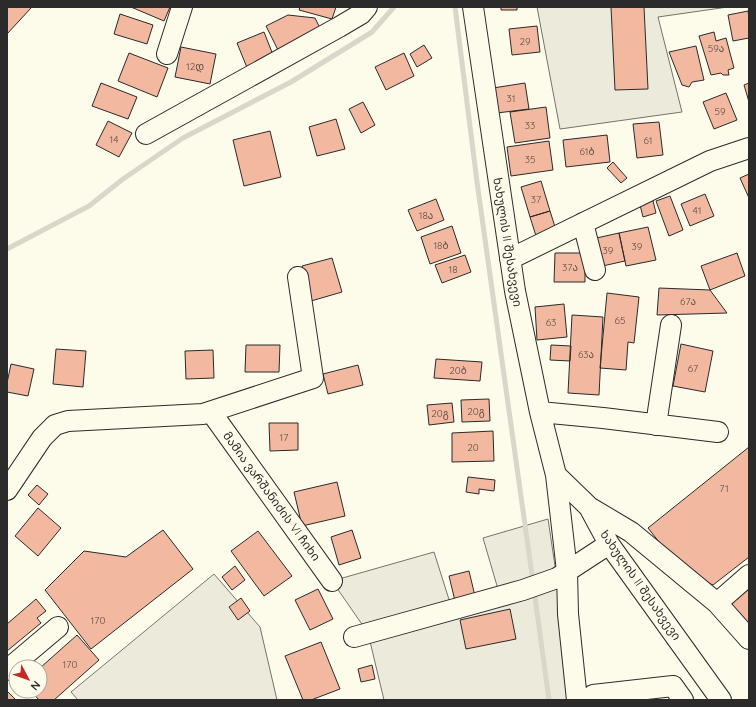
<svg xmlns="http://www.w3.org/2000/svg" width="756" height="707" font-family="Quicksand,'Noto Sans Georgian',sans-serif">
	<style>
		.green { fill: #ecebdb; stroke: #74746e }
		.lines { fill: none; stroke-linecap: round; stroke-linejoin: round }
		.stream { stroke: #d8d7c9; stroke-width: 5 }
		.building { fill: #f2b8a0; stroke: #2b2b2b }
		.minor-casing { stroke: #2b2b2b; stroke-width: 22 }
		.minor { stroke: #fdfbea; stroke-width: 20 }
		.labels { text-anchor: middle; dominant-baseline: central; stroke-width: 3; stroke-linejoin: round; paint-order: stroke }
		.number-label { font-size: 10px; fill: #5d4e48 }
		.street-label { font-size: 12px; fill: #2b2b2b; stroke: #fdfbea }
	</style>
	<rect width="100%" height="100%" fill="#fdfbea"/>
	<path class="green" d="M537,7h191l-70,10 24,95 -122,17z
		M548,519l27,181h-191l-16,-67 -36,-52 102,-29 18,57 48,-13 -17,-58z
		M214,574l46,53 17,73h-199l-7,-8z"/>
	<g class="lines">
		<path class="stream" d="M455,7l22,175 56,400
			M7,249l82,-43 34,-27 60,-41 108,-56 81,-50 22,-25
			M534,590l15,110"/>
	</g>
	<path class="building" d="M7,7h23l1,1 -24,26z
		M131,7h39l-6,14z
		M300,7h36l-4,12 -33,-9z
		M501,7h16v3h-16z
		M611,7h33l4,82 -33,1z
		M748,11l1,7v20l-16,3 -5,-26z
		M120,14l33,11 -6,19 -33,-10z
		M288,15l27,3 7,14 -42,22 -14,-28z
		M537,26l3,26 -28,3 -3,-26z
		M264,32l11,28 -27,10 -11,-27z
		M714,32l2,9 10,-3 8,30 -6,2 1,5h-6l-2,-2 -10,2 -12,-39z
		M424,45l8,13 -15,9 -7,-13z
		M696,46l8,34 -12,2 -3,5 -7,-2 -13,-33z
		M181,47l35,7 -6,30 -35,-7z
		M129,53l39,15 -11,29 -39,-16z
		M404,53l10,23 -28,14 -11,-23z
		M101,83l36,14 -9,22 -36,-13z
		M525,83l4,26 -32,4 -4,-25z
		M749,83v19l-5,-17z
		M726,93l11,27 -23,9 -11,-27z
		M363,102l12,23 -14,8 -12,-24z
		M546,107l4,31 -35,5 -5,-31z
		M336,119l9,30 -28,7 -8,-29z
		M108,121l24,12 -13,24 -23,-12z
		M659,122l4,33 -26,3 -4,-34z
		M270,131l11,46 -37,9 -11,-46z
		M607,135l3,27 -44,5 -3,-27z
		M549,141l4,29 -42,6 -4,-29z
		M613,162l14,16 -6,5 -14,-15z
		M749,174v24l-9,-20z
		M541,181l9,30 -20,6 -9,-30z
		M705,194l9,22 -24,10 -9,-22z
		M670,196l13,34 -14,6 -13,-35z
		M652,197l4,16 -13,4 -4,-16z
		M436,199l8,21 -27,11 -9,-21z
		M550,211l6,19 -20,6 -6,-19z
		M452,226l9,27 -31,11 -9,-27z
		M648,227l8,33 -30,6 -7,-33z
		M619,233l6,28 -27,6 -6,-28z
		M555,253h30v29h-31z
		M737,253l8,23 -35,14 -9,-24z
		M465,255l6,17 -29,11 -7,-18z
		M332,258l10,34 -31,9 -9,-35z
		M659,288l51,2 17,23 -70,2z
		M607,293l32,4 -5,46 -6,-1 -2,28 -26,-2z
		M564,304l3,33 -30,3 -2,-33z
		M572,315l31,2 -4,78 -31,-2z
		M681,344l32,7 -8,41 -32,-6z
		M246,345h34l-1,27h-34z
		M551,345l20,1 -1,15 -20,-1z
		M56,349l30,2 -3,36 -30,-3z
		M213,350l1,28 -28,1 -1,-28z
		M436,359l46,3 -2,19 -46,-3z
		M11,364l23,5 -6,27 -21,-4v-9z
		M358,365l5,20 -35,9 -5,-20z
		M489,399l1,22 -28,1 -1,-22z
		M452,403l2,19 -25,3 -2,-20z
		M269,423h29v27l-28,1z
		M493,431l1,30 -42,1v-29z
		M749,447v110l-36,28 -31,-14 -34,-43z
		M468,477l27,3 -1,11 -15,-2v5l-13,-2z
		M337,482l8,34 -43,10 -8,-34z
		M37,485l11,9 -9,11 -11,-10z
		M38,508l23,20 -23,28 -23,-20z
		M163,530l30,39 -102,80 -46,-59 39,-39 42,6z
		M352,530l9,28 -22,7 -8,-28z
		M258,531l34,45 -28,20 -33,-45z
		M235,566l10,14 -13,10 -10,-13z
		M469,571l6,25 -20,5 -6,-25z
		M318,589l15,30 -23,11 -15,-30z
		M749,589v39l-19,-23z
		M241,598l9,13 -12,9 -9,-13z
		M36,599l10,12 -9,7 4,5 -34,28v-27z
		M510,609l6,30 -50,10 -6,-29z
		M77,635l22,25 -45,40h-15l-8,-9h9v-23z
		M321,642l19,47 -29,11h-8l-18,-44z
		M372,665l3,14 -14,3 -3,-13z
		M7,691l9,9h-9z"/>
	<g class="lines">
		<defs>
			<path id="minor" d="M473,7l42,284 25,121 16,63 11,96 1,43 9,86
				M167,54l15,-47
				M146,134l193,-107 22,-13 6,-7
				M583,223l12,47
				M510,259l200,-98 39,-13
				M211,412l121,169
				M540,412l63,6 115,14
				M656,425l15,-100
				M556,475l33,32 20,37 112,156
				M7,490l35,-52 13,-13 13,-4 135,-7 110,-36 -15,-101
				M589,507l42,25 86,71 32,-28
				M717,603l32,36
				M354,637l169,-47 34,-12 52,-34
				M7,670l51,-43
				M594,700l-1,-5 80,-9 10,14"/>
		</defs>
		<use href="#minor" class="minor-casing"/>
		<use href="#minor" class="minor"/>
	</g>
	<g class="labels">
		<g class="number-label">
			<text x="525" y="41">29</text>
			<text x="716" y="48">59ა</text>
			<text x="195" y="66">12დ</text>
			<text x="511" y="98">31</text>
			<text x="720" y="111">59</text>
			<text x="530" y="125">33</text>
			<text x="114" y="139">14</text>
			<text x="648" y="140">61</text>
			<text x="587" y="151">61ბ</text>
			<text x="530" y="159">35</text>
			<text x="536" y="199">37</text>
			<text x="697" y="210">41</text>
			<text x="426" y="215">18ა</text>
			<text x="441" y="245">18ბ</text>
			<text x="637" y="246">39</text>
			<text x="608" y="250">39</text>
			<text x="570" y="267">37ა</text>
			<text x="453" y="269">18</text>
			<text x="688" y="301">67ა</text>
			<text x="620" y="320">65</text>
			<text x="551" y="322">63</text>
			<text x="586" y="354">63ა</text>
			<text x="693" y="368">67</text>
			<text x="458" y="370">20ბ</text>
			<text x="476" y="411">20გ</text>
			<text x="440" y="413">20გ</text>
			<text x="284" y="437">17</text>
			<text x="473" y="447">20</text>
			<text x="724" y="488">71</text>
			<text x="98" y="620">170</text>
			<text x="70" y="664">170</text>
		</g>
		<g class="street-label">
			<text transform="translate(508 242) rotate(81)">ხახულის II შესახვევი</text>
			<text transform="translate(272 496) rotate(54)">მამია ვარშანიძის VI ჩიხი</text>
			<text transform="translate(641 585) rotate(55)">ხახულის II შესახვევი</text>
		</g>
	</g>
	<rect width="756" height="707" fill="none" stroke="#2b2b2b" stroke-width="16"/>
	<g transform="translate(28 679) rotate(131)"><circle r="19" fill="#fdfbea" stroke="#a9a89e"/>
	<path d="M0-3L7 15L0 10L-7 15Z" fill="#c62828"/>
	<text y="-6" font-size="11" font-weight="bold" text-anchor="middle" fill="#2b2b2b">N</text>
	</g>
</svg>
